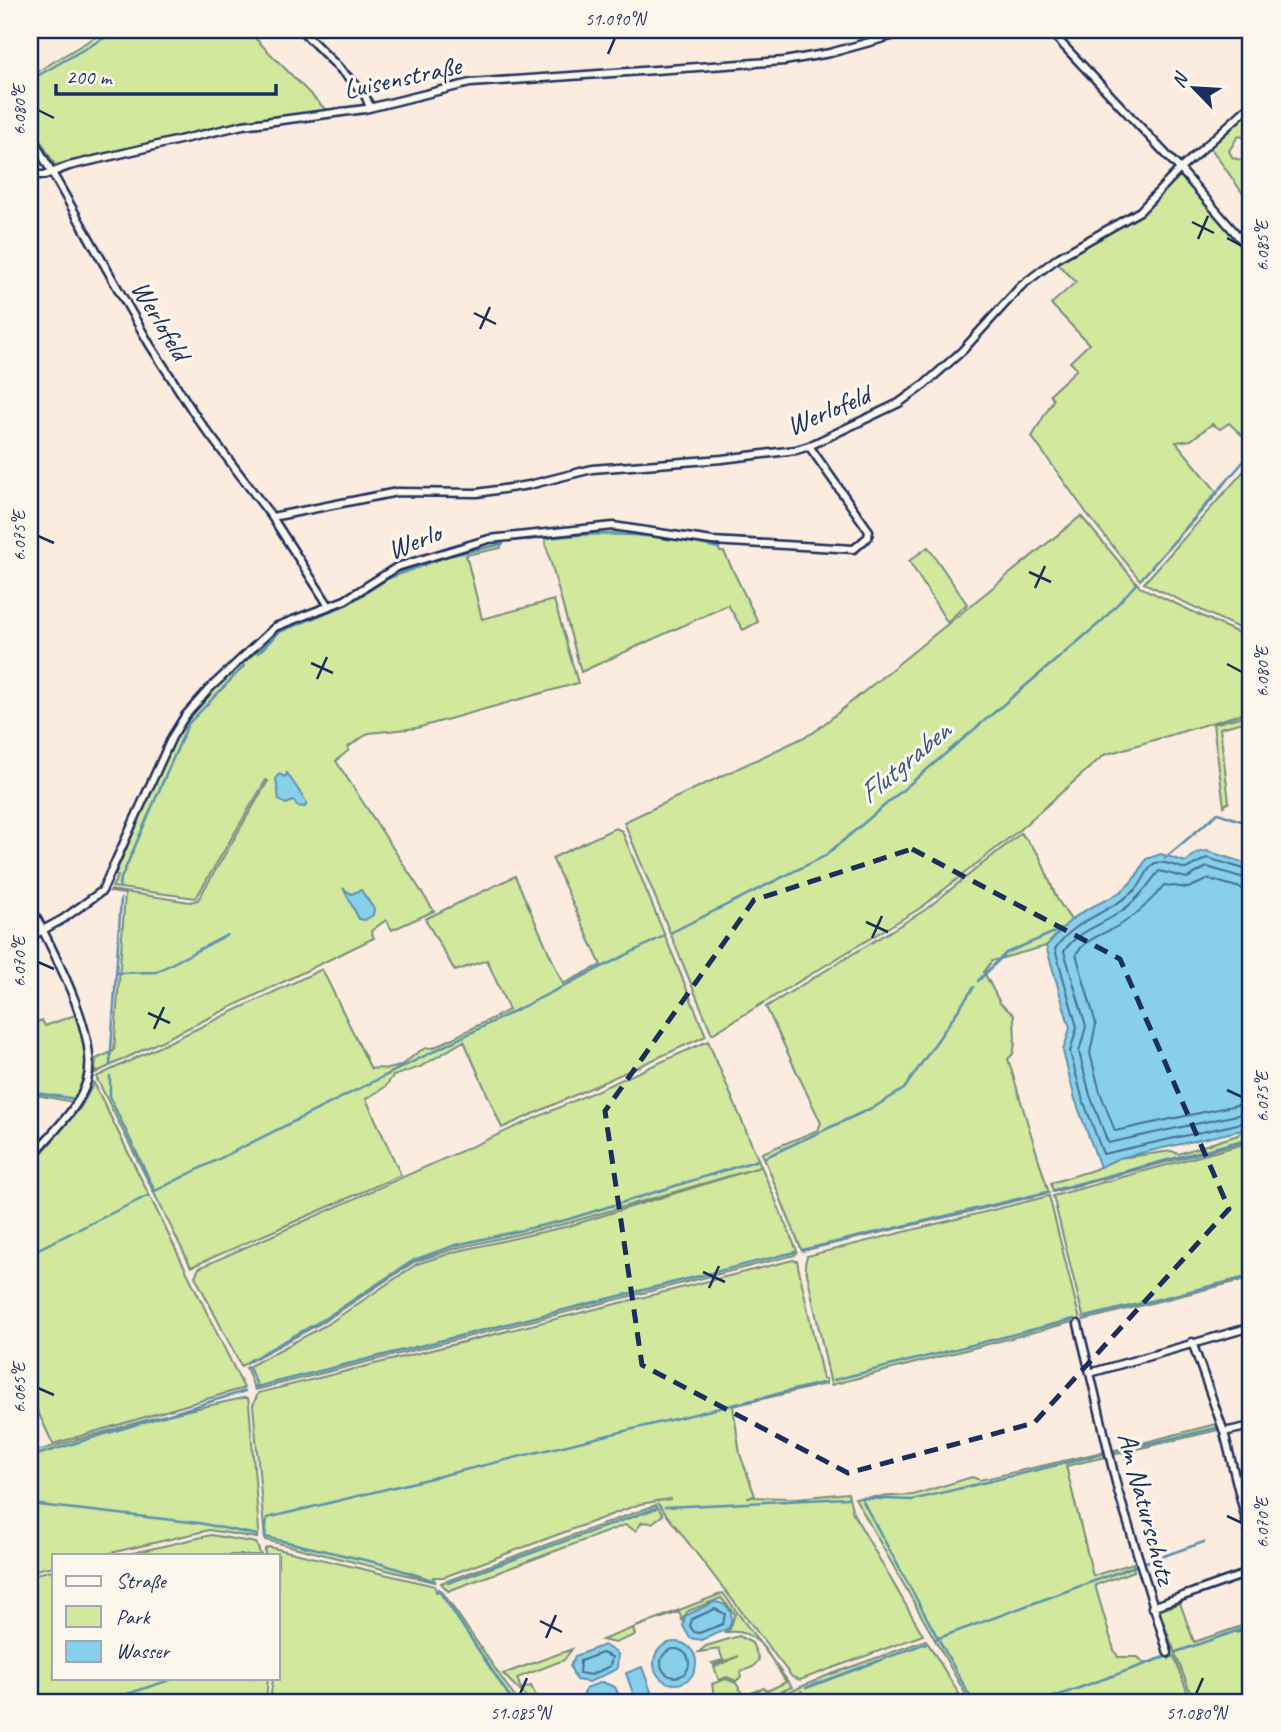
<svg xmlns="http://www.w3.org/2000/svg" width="1281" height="1732" font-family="Caveat,sans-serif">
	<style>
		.green { fill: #d1e89d; stroke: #768c7e; stroke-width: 2 }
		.water { fill: #88d0e9; stroke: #5c90b1; stroke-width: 2 }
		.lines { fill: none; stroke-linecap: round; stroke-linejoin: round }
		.shore { stroke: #476f96; stroke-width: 2 }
		.stream { stroke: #5c90b1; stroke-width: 2.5 }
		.street-casing { stroke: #1b2f5e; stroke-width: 11 }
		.street { stroke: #fbf7ec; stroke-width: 6 }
		.marked { fill: none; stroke: #1b2f5e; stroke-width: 5; stroke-dasharray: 14 9; stroke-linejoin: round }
		.ticks { fill: none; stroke: #1b2f5e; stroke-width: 2.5 }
		.labels { text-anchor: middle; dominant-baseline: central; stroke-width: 6; stroke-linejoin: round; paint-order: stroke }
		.street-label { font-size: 28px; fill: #1b2f5e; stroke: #fbf7ec }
		.water-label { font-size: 30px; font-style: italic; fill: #365781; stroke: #fbf7ec }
		.neatline { fill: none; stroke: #1b2f5e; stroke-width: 2.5 }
		.ticks-label { font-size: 18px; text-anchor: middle; fill: #1b2f5e }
	</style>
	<rect width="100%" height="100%" fill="#fbecdf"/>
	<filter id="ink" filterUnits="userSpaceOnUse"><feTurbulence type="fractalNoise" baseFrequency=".0143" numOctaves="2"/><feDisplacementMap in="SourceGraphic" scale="14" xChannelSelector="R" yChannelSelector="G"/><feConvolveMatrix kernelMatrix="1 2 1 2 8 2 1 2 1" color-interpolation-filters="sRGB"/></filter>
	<g filter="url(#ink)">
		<path class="green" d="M107,30h140l77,78 7,3 -88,12 -188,42 -25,-42v-47z
			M1246,113l5,7v24l-3,-6 -10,-2 -9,15 4,7 18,4 -2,40 -39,-55z
			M1180,176l71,80v188l-22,-21 -9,6 -8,-5 -21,16 -15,2 42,51 -78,87 -52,-65 -56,-78 21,-37 -3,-6 27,-25 -7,-7 19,-18 -38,-40 25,-22 -19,-19 83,-48 34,-37z
			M1251,463v171l-107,-51z
			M1081,516l59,71 111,52v72l-147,44 -86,76 -96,76 -210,127 -88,-212 189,-89z
			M594,530l57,4 67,12 2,6h4l34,70 -15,8 -15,-25 -147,67 -36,-131 2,-5z
			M500,540l1,8 -35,7 16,64 72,-19 24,83 -161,45 -48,5 -21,14 1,3 -13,11 98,150 -42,19 -6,-10 -15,11 3,7 -279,135 1,-14 18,-8 11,-157 -15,-2 1,-2 79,12 8,-2 70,-119 -2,-1 -70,118 -84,-11 6,-11 -3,-1 54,-126 29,-45 79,-74 56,-22 54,-32 24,-8v-3z
			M928,547l39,57 -20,18 -38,-61z
			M1251,714v6l-31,8 9,74 -5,4 -11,-82z
			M615,828l7,3 84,205 -204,92 -38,-87 -44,26 -27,9 -8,11 -19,12 35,76 -210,92 -95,-190 226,-108 49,100c8,-2 16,1 22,-1 16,-2 23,-22 40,-20l76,-38 -22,-50 -32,11 -30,-52 90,-43 48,108 38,-19 -49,-107z
			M1021,833l18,22 18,44 14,21 -25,26 -54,15 -8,11 16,31 14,12 1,29 -2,10 -5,5 41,134 -247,58 -40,-98 56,-23 3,-7 -55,-116 159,-97z
			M75,1015c13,31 15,58 -2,87l-43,-8v-69l12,-5 3,6z
			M708,1041l89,210 -2,4 -540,135 -9,-22 82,-44 89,-60 41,-13 111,-25 191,-59 -192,56 -111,25 -43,14 -89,59 -84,45 -46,-90 4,-8z
			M94,1083l150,305 -191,56 -23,-49v-228l51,-60z
			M1243,1130l8,2v8l-198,52 -2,-9 42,-13 26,-12 53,-7 6,3 60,-19z
			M1251,1142v136l-167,42 -31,-124z
			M1049,1196l31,124 -249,65 -26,-121 2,-8z
			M793,1260l4,1 26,118h3v5l-93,22 7,48 15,42 -8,1 50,1 51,-5 5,20 70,122 -123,45 -8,-3 -136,-176 15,-2 -31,5 -196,73h-11l2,5 -170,-42 -12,-135 5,-12z
			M243,1398h5l1,6 10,127 -2,7 -48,-8 -107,25h-48v11l-24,5v-118l123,-35z
			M1216,1424l2,6 -102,24 -1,-4z
			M1103,1452l2,5 -39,9 27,110 40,-13 1,8 -39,14 19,65 4,7h20l7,7 23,-9 1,4 5,-3 17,46h-221l-115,-204 58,-3 59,-18 8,3z
			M656,1505l7,10 -11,8 -10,-1 -6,9 -11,-6 -177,66 -7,-8z
			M211,1535l45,8 5,12h-137z
			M269,1547l166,39 1,6 5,-2 77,112h-248l3,-24h5v-123h-13v-6z
			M54,1570v108h214l-2,24h-236v-127z
			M723,1593l69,94 -34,15h-43l-3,-18 14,-5 10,4 8,13 20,-8 3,3 19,-9c-17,-26 -28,-57 -63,-49l7,-4 5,-15 -14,-16 -33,13 -6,9 -3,-8 -46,16 2,7 -20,8 -13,-3z
			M1180,1603l14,39 57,-19v5l-15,5 15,-4v73h-57l-35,-91z
			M739,1636l13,7 7,16 -6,8 -13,5 1,5 -5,4 -9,-4 -8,3 -5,-13 25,-11 -25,9 -2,-2 11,-3 -4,-11 -20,3 7,-6z
			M926,1640l38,62h-197l59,-26z
			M572,1649l-8,11 -47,18 4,11 10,-3 8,16h-8l-28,-28z"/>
		<path class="water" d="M287,773l20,30 -2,4 -8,-1 -3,-5 -8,3 -7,-4 -3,-22 3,-4 6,3z
			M1207,851l44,14v263l-132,30 -19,9 -25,-68 -12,-48 7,-23 -24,-82c8,-8 15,-17 24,-25 30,-26 54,-16 76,-62l15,-5 25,8 10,-9z
			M343,888l8,6 10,-4 13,19 -1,6 -8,5 -6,-1z
			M714,1602c16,1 21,12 15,26l-27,12 -12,-2 -7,-12 2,-10z
			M654 1663a21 21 0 1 1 42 0a21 21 0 1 1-42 0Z
			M604,1645l14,9 -1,15 -28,13 -13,-2 -6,-14 5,-10z
			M642,1667l11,30 -17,5 -10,-29z
			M602,1682l13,5 7,15h-41l5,-14z"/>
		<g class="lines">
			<path class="shore" d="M1251,871l-44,-13 -21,11c-8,-2 -23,-9 -31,-6 -8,4 -11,19 -19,26 -25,24 -62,30 -81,60l22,78 -7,25 12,45 21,57 148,-33
				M1251,880l-44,-13 -20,11 -28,-7c-13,17 -23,31 -42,43 -19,13 -39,17 -53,37l22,75 -7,26 11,43 18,48 143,-31
				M1251,891l-42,-12 -21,9 -24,-3c-12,15 -25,28 -41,38 -17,11 -36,14 -47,31l20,70 -6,29 10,39 15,39 136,-29
				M715,1609l10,5 -2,10 -24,9 -5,-1 -4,-6 2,-7z
				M661 1663a14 14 0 1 1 28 0a14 14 0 1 1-28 0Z
				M602,1653l10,4 -2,9 -19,9 -12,-2 1,-12z"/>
			<path class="stream" d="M30,80l88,-50
				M546,538c60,-8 114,-3 173,10
				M527,540l10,-1
				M1142,578l109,-125
				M258,653l21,-21 69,-28 41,-26 59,-22 55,-12
				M1165,858l53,-45 23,8
				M120,887l-1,-4 69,-159 56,-58
				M672,932l153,-76 277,-235 34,-37
				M117,973l39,-1 71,-37
				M978,981l28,-28 56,-24
				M110,1065l11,-166
				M110,1076v22l45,93
				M30,1092l46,7
				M766,1157l110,-51 28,-17 70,-102
				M1054,1190l197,-52
				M155,1191l509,-255
				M802,1250l245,-58
				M30,1253l119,-58
				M1086,1317l165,-41
				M247,1362l77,-43 90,-59 42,-15 110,-25 192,-60
				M249,1368l9,19
				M834,1380l240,-61
				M256,1387l539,-135
				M1118,1451l98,-23
				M30,1457l215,-66
				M30,1504l169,19 58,12
				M665,1507l183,-9
				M1146,1562l58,-20
				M435,1581l-53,-17 -117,-27 2,-19 555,-135
				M448,1583l209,-75
				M438,1589l75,113
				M936,1639l199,-73
				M1176,1652l75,-26
				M806,1688l120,-45
				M801,1691l6,11
				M103,1702l73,-24
				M973,1702l-112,-204 51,2 191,-46
				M1040,1702l125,-45"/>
			<defs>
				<path id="street" d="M301,30l63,63 6,14
					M1049,30l131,139 71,82
					M30,134l120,211 47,73 75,99 125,-25 80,1 52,-8 63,-16 130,-10 74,-9 13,-4 90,-43 26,-19 37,-33 59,-65 38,-29 81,-46 40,-42 71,-64
					M30,175h15l24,-9 174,-41 122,-16 105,-26 314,-22 46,-8 83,-23
					M272,517l57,89
					M30,905c20,40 71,132 57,176 -9,30 -38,54 -57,78
					M30,937l33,-18 39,-28 70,-154 13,-21 24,-27 66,-62 70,-27 52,-33 92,-28 124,-13 99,15 142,8 14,-12 1,-6 -60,-85
					M1078,1324l12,49
					M1192,1342l32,90 27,108
					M1224,1432l27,-6
					M1152,1607l99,-35
					M1168,1653l-50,-162 -28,-118 161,-46"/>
			</defs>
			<use href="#street" class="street-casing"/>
			<use href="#street" class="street"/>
		</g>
	</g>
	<path class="marked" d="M912,849l208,110 109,250 -195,214 -186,50 -206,-108 -37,-254 149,-211z"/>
	<path class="ticks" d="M608,54l7,-16M38,110l16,8M1192,222l22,11M1227,238l15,8M1198,239l10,-23M474,313l22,11M480,329l10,-22M38,536l16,7M1029,572l22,10M1035,588l10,-22M311,663l22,10M1227,664l15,8M317,679l10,-22M866,922l22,10M872,938l10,-22M38,962l16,7M148,1013l22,10M154,1029l10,-22M1227,1090l15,7M703,1272l22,10M709,1288l10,-22M38,1388l16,7M1227,1516l15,7M540,1621l22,11M546,1638l10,-23M520,1694l7,-16M1196,1694l7,-16"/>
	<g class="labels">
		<g class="street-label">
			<text transform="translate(402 77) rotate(-12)">Luisenstraße</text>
			<text transform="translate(161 320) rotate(59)">Werlofeld</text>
			<text transform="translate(828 410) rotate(-23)">Werlofeld</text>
			<text transform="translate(414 541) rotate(-21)">Werlo</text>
			<text transform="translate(1147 1508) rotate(75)">Am Naturschutz</text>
		</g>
		<g class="water-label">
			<text transform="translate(904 762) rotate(-40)">Flutgraben</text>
		</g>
	</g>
	<rect width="1281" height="1732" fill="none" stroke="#fbf7ec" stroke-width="77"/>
	<rect x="52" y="1554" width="228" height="126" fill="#fbf7ec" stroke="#a1a7b3" stroke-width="2"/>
	<rect x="66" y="1576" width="35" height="10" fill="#fbf7ec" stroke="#a1a7b3" stroke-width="2"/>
	<text x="116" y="1588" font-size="21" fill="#1b2f5e">Straße</text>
	<rect x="66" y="1606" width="35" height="21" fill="#d1e89d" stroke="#a1a7b3" stroke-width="2"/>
	<text x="116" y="1624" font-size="21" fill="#1b2f5e">Park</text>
	<rect x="66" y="1641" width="35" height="21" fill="#88d0e9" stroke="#a1a7b3" stroke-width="2"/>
	<text x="116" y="1658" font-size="21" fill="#1b2f5e">Wasser</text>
	<g transform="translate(1194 88) rotate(295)" stroke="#fbf7ec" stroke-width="5" paint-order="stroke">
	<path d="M0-5L12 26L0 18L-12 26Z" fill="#1b2f5e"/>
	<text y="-10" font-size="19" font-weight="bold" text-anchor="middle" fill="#1b2f5e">N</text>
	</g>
	<path d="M56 84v10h220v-10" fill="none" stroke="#1b2f5e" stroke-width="3.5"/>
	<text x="66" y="84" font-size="21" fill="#1b2f5e" stroke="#fbf7ec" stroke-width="5" paint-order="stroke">200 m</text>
	<rect x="38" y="38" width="1204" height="1656" class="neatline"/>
	<g class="ticks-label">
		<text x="615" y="25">51.090°N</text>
		<text transform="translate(19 110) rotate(-90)" y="6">6.080°E</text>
		<text transform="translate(1262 246) rotate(-90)" y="6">6.085°E</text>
		<text transform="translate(19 536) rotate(-90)" y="6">6.075°E</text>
		<text transform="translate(1262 672) rotate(-90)" y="6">6.080°E</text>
		<text transform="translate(19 962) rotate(-90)" y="6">6.070°E</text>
		<text transform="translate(1262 1097) rotate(-90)" y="6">6.075°E</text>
		<text transform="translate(19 1388) rotate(-90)" y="6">6.065°E</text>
		<text transform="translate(1262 1523) rotate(-90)" y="6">6.070°E</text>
		<text x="520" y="1719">51.085°N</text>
		<text x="1196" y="1719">51.080°N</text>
	</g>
</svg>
